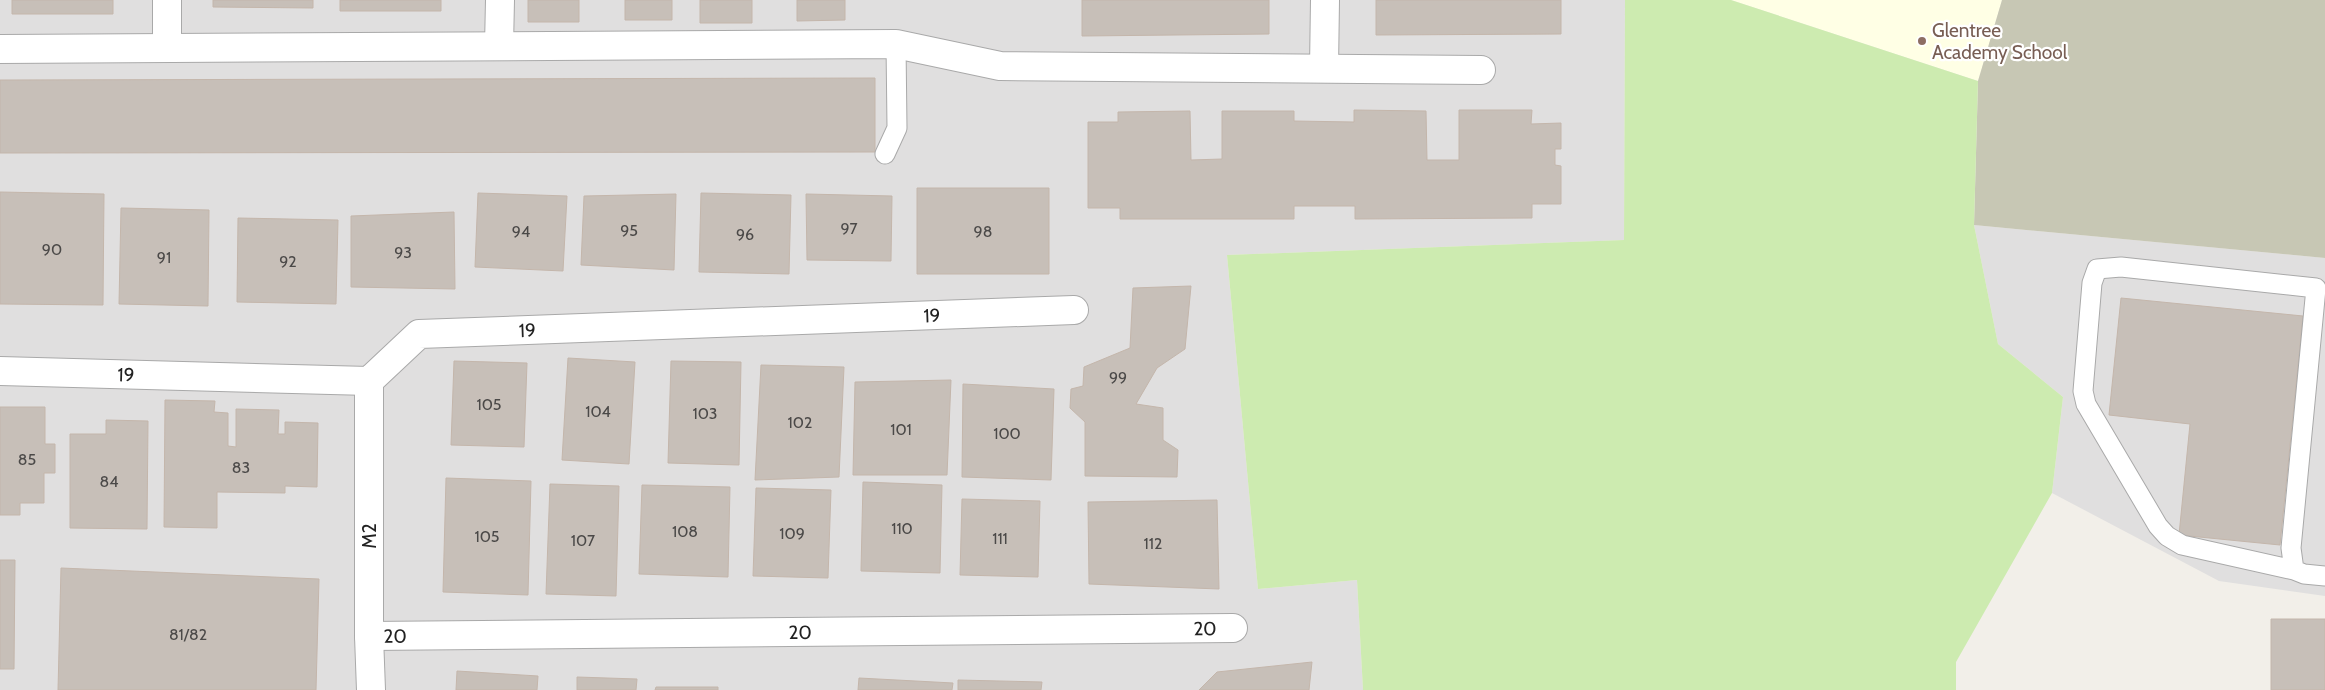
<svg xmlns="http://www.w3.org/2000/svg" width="2325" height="690" font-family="Cabin,sans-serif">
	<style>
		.residential { fill: #e0dfdf }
		.education { fill: #ffffe5 }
		.construction { fill: #c7c7b4 }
		.grass { fill: #cdebb0 }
		.building { fill: #c7bfb8; stroke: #c4b6ab }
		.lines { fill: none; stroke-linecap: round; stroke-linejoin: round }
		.lane-casing { stroke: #a9a9a9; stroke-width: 21 }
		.street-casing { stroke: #a9a9a9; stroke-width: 30 }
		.lane { stroke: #fff; stroke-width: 19 }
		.street { stroke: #fff; stroke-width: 28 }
		.education-dot { fill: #8d6e63; stroke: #fff; stroke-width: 2 }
		.labels { text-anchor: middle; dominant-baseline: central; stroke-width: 4.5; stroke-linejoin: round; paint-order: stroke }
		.number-label { font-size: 16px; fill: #4b4948 }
		.education-label { font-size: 19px; fill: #785e54; stroke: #fff; text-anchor: start }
		.street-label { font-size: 19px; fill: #222; stroke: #fff }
	</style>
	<rect width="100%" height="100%" fill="#f2efe9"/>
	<path class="residential" d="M0,0h1625l-1,240 -397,15 31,334 99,-9 6,110h-1363z
		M1974,225l351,33v338l-106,-15 -167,-88 11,-96 -65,-53z"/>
	<path class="education" d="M1731,0h271l-24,81z"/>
	<path class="construction" d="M2002,0h323v258l-351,-33 4,-144z"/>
	<path class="grass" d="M1625,0h106l247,81 -4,144 24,119 65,53 -11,96 -96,169v28h-593l-6,-110 -99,9 -31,-334 397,-15z"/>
	<path class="building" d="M12,0h101v14h-101z
		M213,0h100v8l-100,-1z
		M340,0h101v11h-101z
		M528,0h51v22h-51z
		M625,0h47v20h-47z
		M700,0h52v23h-52z
		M797,0h48v20l-48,1z
		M1082,0h187v34l-187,2z
		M1376,0h185v34l-185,1z
		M875,78v74l-875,1v-73z
		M1354,110l72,1 1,49h32v-50h73l-1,14 30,-1v26h-6v16l6,1v38h-29v14l-177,1v-13h-61v13h-174v-11h-32v-86h30v-10l72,-1 1,49 31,-1v-48h72v10l60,1z
		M917,188h132v86h-132z
		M0,192l104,2 -1,111 -103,-1z
		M478,193l89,3 -4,75 -88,-4z
		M701,193l90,2 -2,79 -90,-2z
		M676,194l-2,76 -93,-5 3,-69z
		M806,194l86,2 -1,65 -84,-1z
		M121,208l88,2 -1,96 -89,-2z
		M454,212l1,77 -104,-2v-71z
		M238,218l100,2 -2,84 -99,-2z
		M1191,286l-6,63 -28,19 -21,36 27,4v32l15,10 -1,27 -92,-1v-54l-15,-14 1,-19 12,-3 1,-19 46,-19 3,-60z
		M2121,298l182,18 -23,229 -101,-10 11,-111 -81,-9z
		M568,358l67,4 -6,102 -67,-4z
		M454,361l73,2 -3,84 -73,-2z
		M671,361l70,1 -2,103 -71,-2z
		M761,365l83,2 -5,110 -84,3z
		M951,380l-4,95h-94l2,-93z
		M963,384l91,5 -3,91 -89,-3z
		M165,400l50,1 -1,11 14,1v33l8,1v-38l43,1 -1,24h7v-12l33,1 -1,64 -32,-1v7l-68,-1v36l-53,-1z
		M0,407h45v37h10v29h-11v30h-24v12h-20z
		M106,420l42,1 -1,108 -77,-1v-94h36z
		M446,478l85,3 -3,114 -85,-3z
		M863,482l79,3 -2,88 -79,-2z
		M550,484l69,2 -3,110 -70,-2z
		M642,485l88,2 -2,90 -89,-3z
		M756,488l75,2 -3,88 -75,-2z
		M962,499l78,2 -2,76 -78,-2z
		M1217,500l2,89 -130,-5 -1,-82z
		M0,560h15l-1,109h-14z
		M61,568l258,11 -3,111h-258z
		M2271,619h54v71h-54z
		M1312,662l-3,28h-110l18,-18z
		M457,671l81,5 -1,14h-81z
		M577,677l60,2 -1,11h-59z
		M859,678l94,5 -1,7h-94z
		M958,680l84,2 -1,8h-83z
		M656,687h62v3h-63z"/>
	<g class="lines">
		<defs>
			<path id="lane" d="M885,154l12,-26 -1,-84
				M2294,570l-3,-22 25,-260 -195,-21 -24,2 -5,14 -9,108 3,13 72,122 9,10 15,9 112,25 10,4 21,2"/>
			<g id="street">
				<path d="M167,0v48"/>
				<path d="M499,46l1,-46"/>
				<path d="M0,49l896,-5 104,22 481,4"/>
				<path d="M1324,68l1,-68"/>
				<path id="s1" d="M0,371l369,10 50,-47 655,-24"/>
				<path d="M369,381v255l2,54"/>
				<path id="s2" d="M369,636l864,-8"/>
			</g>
		</defs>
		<use href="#lane" class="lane-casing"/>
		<use href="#street" class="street-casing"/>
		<use href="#lane" class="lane"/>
		<use href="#street" class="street"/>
	</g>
	<circle class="education-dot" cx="1922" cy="41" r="5"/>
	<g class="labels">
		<g class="number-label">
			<text x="849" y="228">97</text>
			<text x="629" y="230">95</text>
			<text x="521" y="231">94</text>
			<text x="983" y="231">98</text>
			<text x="745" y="234">96</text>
			<text x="52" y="249">90</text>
			<text x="403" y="252">93</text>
			<text x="164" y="257">91</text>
			<text x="288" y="261">92</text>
			<text x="1118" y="377">99</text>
			<text x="489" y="404">105</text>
			<text x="598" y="411">104</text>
			<text x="705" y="413">103</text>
			<text x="800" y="422">102</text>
			<text x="901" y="429">101</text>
			<text x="1007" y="433">100</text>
			<text x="27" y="459">85</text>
			<text x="241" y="467">83</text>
			<text x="109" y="481">84</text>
			<text x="902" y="528">110</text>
			<text x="685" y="531">108</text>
			<text x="792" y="533">109</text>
			<text x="487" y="536">105</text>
			<text x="1000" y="538">111</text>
			<text x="583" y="540">107</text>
			<text x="1153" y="543">112</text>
			<text x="188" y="634">81/82</text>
		</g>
		<g class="education-label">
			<text x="1932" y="30">Glentree<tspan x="1932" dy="22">Academy School</tspan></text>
		</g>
		<g class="street-label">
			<text stroke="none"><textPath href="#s1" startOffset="951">19</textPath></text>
			<text stroke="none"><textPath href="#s1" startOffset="546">19</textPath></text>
			<text stroke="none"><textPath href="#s1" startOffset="126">19</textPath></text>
			<text transform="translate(369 536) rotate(-90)">M2</text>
			<text stroke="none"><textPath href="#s2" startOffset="836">20</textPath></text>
			<text stroke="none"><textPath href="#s2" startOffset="431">20</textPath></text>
			<text stroke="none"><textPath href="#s2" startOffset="26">20</textPath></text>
		</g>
	</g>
</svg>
